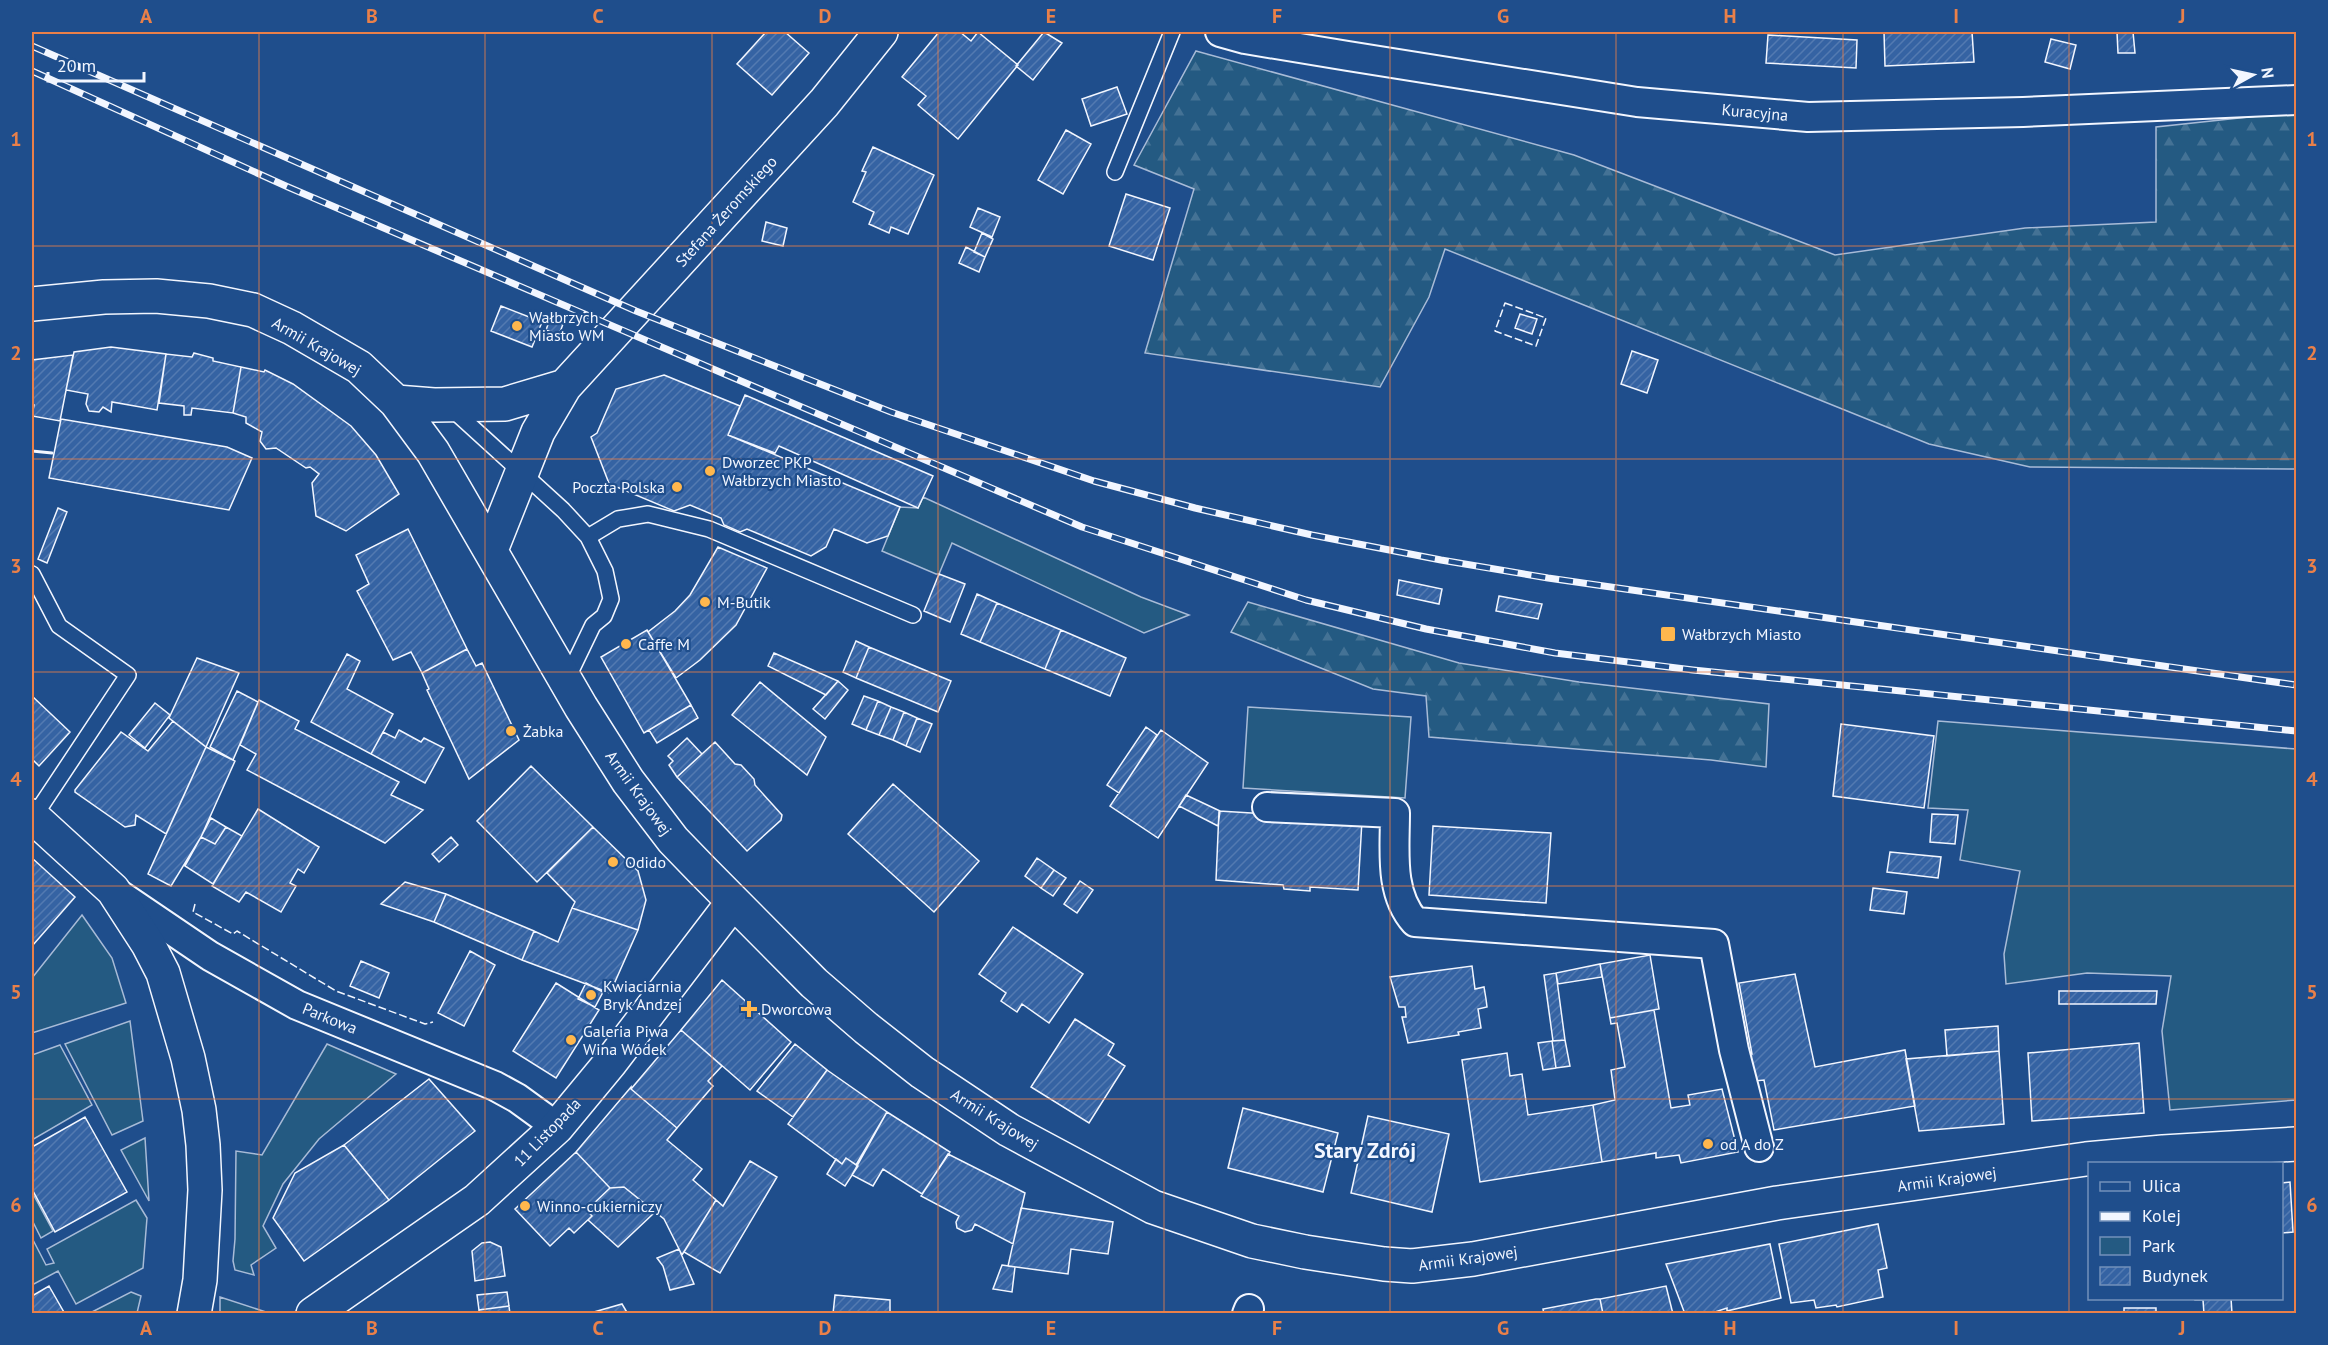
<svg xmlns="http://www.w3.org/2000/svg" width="2328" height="1345" font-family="'PT Sans',sans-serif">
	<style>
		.green { fill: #245a82; stroke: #a8bbd7; stroke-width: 1.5 }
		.forest { fill: url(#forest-firs); stroke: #a8bbd7; stroke-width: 1.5 }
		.building { fill: url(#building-hatch); stroke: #f2f6ff; stroke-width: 1.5 }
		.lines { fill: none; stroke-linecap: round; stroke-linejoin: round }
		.lane-casing { stroke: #f2f6ff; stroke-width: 18 }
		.street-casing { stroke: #f2f6ff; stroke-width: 32 }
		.secondary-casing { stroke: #f2f6ff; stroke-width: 36 }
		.lane { stroke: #1f4e8c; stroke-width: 15 }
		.street { stroke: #1f4e8c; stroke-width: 28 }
		.secondary { stroke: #1f4e8c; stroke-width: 33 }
		.rail-casing { stroke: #f2f6ff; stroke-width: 7 }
		.rail { stroke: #1f4e8c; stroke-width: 4.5; stroke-dasharray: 14; stroke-linecap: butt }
		.fence { stroke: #f2f6ff; stroke-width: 1.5; stroke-dasharray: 8 3; stroke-linecap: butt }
		.wall { stroke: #f2f6ff; stroke-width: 3 }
		.grid { fill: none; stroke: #ea8049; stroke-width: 1.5; stroke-opacity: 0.55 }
		.poi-dot { fill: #ffb74d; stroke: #1f4e8c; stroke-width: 2 }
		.labels { text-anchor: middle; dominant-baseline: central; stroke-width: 4.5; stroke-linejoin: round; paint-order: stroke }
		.street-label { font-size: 16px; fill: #f2f6ff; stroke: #1f4e8c }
		.poi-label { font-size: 16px; fill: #f2f6ff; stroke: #1f4e8c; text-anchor: start }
		.district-label { font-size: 22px; font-weight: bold; fill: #f2f6ff; stroke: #1f4e8c }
		.neatline { fill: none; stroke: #ea8049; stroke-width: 2 }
		.grid-label { font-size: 20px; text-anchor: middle; font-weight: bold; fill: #ea8049 }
	</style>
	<defs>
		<pattern id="forest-firs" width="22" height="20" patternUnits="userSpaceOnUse" patternTransform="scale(1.5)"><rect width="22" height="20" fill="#245a82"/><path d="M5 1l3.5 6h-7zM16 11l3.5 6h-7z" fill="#447295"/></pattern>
		<pattern id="building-hatch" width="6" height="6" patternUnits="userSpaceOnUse" patternTransform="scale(1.5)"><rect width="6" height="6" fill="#3563a3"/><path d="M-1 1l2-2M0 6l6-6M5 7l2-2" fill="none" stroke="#537ab1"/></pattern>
	</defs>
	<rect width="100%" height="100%" fill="#1f4e8c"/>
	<path class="green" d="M923,497l218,100 48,18 -45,18 -192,-90 -13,31h-3l-54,-23 18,-44 18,1z
		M1248,707l163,10 -6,81 -162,-10z
		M1938,721l358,28v351l-126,10 -8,-79 9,-55 -84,-3 -81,11 -2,-30 16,-83 -60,-11 8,-50 -40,-2z
		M82,915l30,43 14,45 -94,30v-55z
		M130,1021l13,100 -31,14 -47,-91z
		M327,1044l69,30 -77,65 -36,45 -20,42 13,22 -25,17 3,10 -19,-5 -2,-9 2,-22 1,-88 26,4z
		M60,1045l32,60 -60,35v-85z
		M145,1138l4,63 -28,-51z
		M32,1192l21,39 -12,7 -9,-18z
		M136,1200l11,18 -4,50 -67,36 -18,-33 -26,14v-47l14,27 8,-2 -7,-14z
		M131,1292l10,4 -4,17h-47z
		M220,1297l46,15 -3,2 -43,-1z"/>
	<path class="forest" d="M1196,51l378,104 261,100 190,-27 131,-6v-95l140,-15v357l-266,-2 -101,-23 -484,-195 -16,48 -49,90 -235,-34 49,-164 -60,-24z
		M1248,602l211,61 120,19 190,22 -3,63 -55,-7 -282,-23 -3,-41 -53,-7 -142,-57z"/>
	<path class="building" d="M766,32h19l24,21 -37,42 -35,-31z
		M939,32h21l11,9 7,-9 40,33 -60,74 -40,-34 8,-9 -24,-19z
		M1044,32l18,11 -29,37 -17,-14z
		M1884,32h88l2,30 -89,4z
		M2117,32h16l2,21h-17z
		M1768,35l89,5 -1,28 -90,-5z
		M2051,39l25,6 -6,24 -25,-7z
		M1117,87l10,27 -36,12 -9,-27z
		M1066,130l25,14 -28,50 -25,-14z
		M873,147l61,28 -26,59 -17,-7 -2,6 -20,-9 5,-12 -21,-10 13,-30 -4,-1z
		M1126,194l44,14 -17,52 -44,-14z
		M978,208l22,9 -8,20 -22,-10z
		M766,222l21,6 -4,18 -21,-5z
		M982,233l11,6 -8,18 -11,-5z
		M966,247l19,10 -6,15 -20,-9z
		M501,306l41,16 -10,25 -41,-16z
		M1520,314l17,5 -5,15 -17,-6z
		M550,319l13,5 -4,11 -13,-5z
		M111,347l55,7 -9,56 -45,-8 -1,10 -8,-5 -4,5 -10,-1 -3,-7 2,-10 -22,-4 8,-38z
		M1632,351l26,9 -11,33 -26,-9z
		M194,353l19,5v3l28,6 -8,46 -41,-5 -1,7h-7v-9l-25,-3 7,-49 26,3z
		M73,355l-13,66 -28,-5 2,-11h-2v-45z
		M241,367l23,5 1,-2 28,14 58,42 25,29 23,39 -53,37 -30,-15 -4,-33 7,-9 -9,-7 -4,1 -30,-20 -10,1 -6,-8 2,-9 -16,-9v-6l-13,-4z
		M664,375l76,31 -12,29 172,72 -12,29 -21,7 -33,-14 -8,18 -15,9 -64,-27 -7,3 -16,-7 -3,-7 -31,-13 -16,6 -57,-24 -5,4 -21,-54 6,-4 19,-44z
		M745,395l188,81 -15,32 -139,-62 -4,7 -47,-18z
		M61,419l166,28 25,11 -23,52 -180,-32z
		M58,508l9,4 -20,51 -9,-4z
		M408,529l59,120 -45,24 -11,-21 -18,8 -36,-69 12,-7 -13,-29z
		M718,547l49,21 -31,57 -36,35 -24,18 -28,-46 27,-21 15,-16z
		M939,574l26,10 -15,38 -26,-11z
		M1399,580l43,9 -3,15 -42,-9z
		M977,594l20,9 -17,39 -19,-8z
		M1499,596l43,8 -4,15 -42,-8z
		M997,603l64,27 -16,39 -65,-27z
		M647,630l44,75 -47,28 -43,-76z
		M1061,630l65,28 -16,38 -65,-27z
		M856,641l13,6 -13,31 -13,-6z
		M869,647l82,34 -13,31 -82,-34z
		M467,649l9,17 6,-3 37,77 -50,39 -42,-89 2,-1 -7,-16z
		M774,653l64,28 -12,14 -58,-29z
		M347,654l13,7 -13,28 46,25 -22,40 -60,-32z
		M197,658l42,15 -33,74 -37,-29z
		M838,681l10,9 -23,29 -12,-10z
		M760,682l66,55 -19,38 -75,-60z
		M237,691l21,11 -25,58 -23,-13z
		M32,696l38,36 -31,34 -7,-7z
		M864,696l14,5 -12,29 -14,-6z
		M259,700l40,21 -4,8 104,53 -8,13 32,15 -38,33 -138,-73 9,-16 -16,-9z
		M878,701l13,6 -12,28 -13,-5z
		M155,703l15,12 -25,33 -16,-13z
		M691,705l7,13 -41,25 -8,-13z
		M891,707l13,5 -11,28 -14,-5z
		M904,712l13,6 -11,28 -13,-6z
		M917,718l15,6 -12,28 -14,-6z
		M173,721l33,26 -40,87 -30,-19 -1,10 -10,2 -50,-35v-2l46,-58 27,19z
		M1841,724l93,12 -10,72 -91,-12z
		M1146,727l11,8 -38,58 -12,-8z
		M399,730l22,12 3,-4 20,10 -19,35 -54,-29 12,-22 12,6z
		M1161,730l47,33 -50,75 -48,-32z
		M687,738l15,16 -25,23 -8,-12 4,-4 -5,-5z
		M715,742l20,22 6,1 13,14 1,6 27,30 -1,5 -34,31 -70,-74z
		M206,747l29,14 -34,76 -30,49 -23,-12z
		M531,766l62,61 -56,55 -60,-61z
		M893,784l86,77 -45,51 -86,-78z
		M1186,795l34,16 -2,15 -39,-20z
		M258,809l61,38 -15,26 -6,-4 -8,14 6,3 -15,26 -35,-20 -7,10 -27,-16z
		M1219,811l143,9 -4,70 -48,-3v4l-26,-2 -1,-4 -67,-5z
		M1932,814l26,1 -3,29 -25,-2z
		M211,818l15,9 -11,17 -14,-7z
		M1433,826l118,7 -5,70 -117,-8z
		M226,827l16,9 -29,48 -28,-18 16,-29 14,7z
		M593,827l45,44 8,29 -8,30 -66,-22 3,-6 -28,-29z
		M451,837l7,8 -19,17 -7,-8z
		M1890,852l51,5 -3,21 -51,-6z
		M32,858l43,39 -42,48 -1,-2z
		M1037,858l17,12 -13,18 -16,-12z
		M1054,870l12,8 -13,18 -12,-8z
		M1080,881l13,9 -16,23 -13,-9z
		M405,882l41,12 -12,28 -53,-18z
		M1873,888l34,4 -3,22 -34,-4z
		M446,894l88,37 -12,29 -88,-38z
		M572,908l66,22 -28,63 -88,-33 12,-29 24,11z
		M1013,927l70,47 -34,49 -27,-19 -5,8 -16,-11 5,-8 -27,-19z
		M470,951l25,14 -31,61 -26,-13z
		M1650,955l9,54 -49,9 -10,-54z
		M361,961l28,12 -10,25 -29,-12z
		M1600,964l2,13 -44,7 -2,-11z
		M1472,966l3,23 9,-2 2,12 1,8 -9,2 3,19 -23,4 1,3 -51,8 -6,-26h4l-1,-10h-6l-9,-30z
		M1556,973l9,67 -12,1 -9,-66z
		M1795,974l20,93 90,-17 10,56 -141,24 -10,-50 -9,1 -5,-27h2l-13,-71z
		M722,980l69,62 -41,48 -69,-60z
		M556,983l43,27 -43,68 -43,-27z
		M586,983l17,9 -8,15 -17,-8z
		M2059,991h98l-1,13h-97z
		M1654,1010l17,98 19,-3 -2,-10 34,-6 16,63 -57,11 -2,-8 -23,3v-5l-54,9 -9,-57 22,-5 -4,-30 14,-3 -8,-44 -6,1 -1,-6z
		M1075,1019l39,25 -6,11 17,11 -36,57 -58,-36z
		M1998,1026l1,25 -52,5 -2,-26z
		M681,1030l41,36 -14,15 5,5 -36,42 -46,-39z
		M1565,1040l5,26 -14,2 -4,-27z
		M1552,1041l4,27 -13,2 -5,-27z
		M2139,1043l5,70 -112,8 -4,-68z
		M795,1044l32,26 -34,47 -36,-26z
		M1999,1051l5,73 -85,7 -13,-72z
		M1507,1053l3,23 12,-2 6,41 65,-10 9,57 -122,20 -18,-122z
		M827,1070l60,42 -31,53 -10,-7 -4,6 -54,-40z
		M429,1079l46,52 -86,69 -45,-55z
		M631,1087v2l46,39 -10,12 35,29 -9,11 23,20 -34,55 -18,-36 -40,-32 -14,1 -34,-36z
		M1243,1108l95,25 -15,59 -95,-24z
		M887,1112l63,40 -28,42 -39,-25 -10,17 -21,-11z
		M1368,1116l81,18 -17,78 -81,-19z
		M85,1117l42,75 -72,40 -23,-43v-42z
		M344,1145l45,55 -85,61 -31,-43 22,-45z
		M576,1152l34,36 -23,22 5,6 -18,17 -5,-5 -19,18 -35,-37z
		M948,1154l77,39 -12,51 -38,-20 -3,6 -7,2 -8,-4 -1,-6 3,-6 -38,-20z
		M846,1158l12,8 -13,20 -18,-12 9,-15 6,5z
		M750,1161l27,16 -57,96 -36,-21 32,-52 7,6z
		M2290,1182l3,50 -11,1v-50z
		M624,1187l31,25 -37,35 -30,-27 4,-4 -5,-6 23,-22z
		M1021,1208l92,14 -5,32 -37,-5 -3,25 -60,-8z
		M1878,1224l9,44 -9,2 5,27 -46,10 -1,-2 -20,3 -2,-8 -23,3 -12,-59z
		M490,1242l11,5 4,29 -30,5 -3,-30 10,-8z
		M1770,1244l11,54 -54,13v-3l-18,6h-24l-19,-50z
		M679,1249l15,35 -24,6 -7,-24 -6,-8z
		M1002,1265l13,2 -3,25 -19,-3z
		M49,1286l16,28h-33v-18z
		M1666,1286l7,28h-70l-3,-15z
		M507,1292l2,14 -30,4 -2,-15z
		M835,1295l55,5v14h-57z
		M2195,1298h36l1,16h-28l-1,-14h-8z
		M1596,1299h4l3,15h-59l-1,-5z
		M622,1304l6,10h-41z
		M509,1306l1,8h-31v-4z
		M2124,1308h32v6h-32z"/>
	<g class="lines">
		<defs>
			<path id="lane" d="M1115,172l57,-140
				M452,409l111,101 25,27 17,34 6,28 -7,17 -11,9 -27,56
				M588,537l30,-18 30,-5 61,15 204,86
				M32,574l27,52 69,49 -95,143"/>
			<path id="street" d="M1220,32l25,7 103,17 289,46 171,15 215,-5 273,-12
				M1267,807l128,6c0,37 -6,80 20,109l299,22 20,106 25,97
				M117,893l93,63 87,49 198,81 22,12 40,29
				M1247,1314l2,-5"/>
			<path id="secondary" d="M32,304l72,-7 52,-1 53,5 44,9 39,18 67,39 37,35 37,50 148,255 47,74 45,59 29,30 112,113 52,45 56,44 87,58 144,77 99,34 53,11 79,12 28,2 61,-7 304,-56 309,-44 77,-7 133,-8
				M396,402l38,3 71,-1 60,-18
				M491,550l47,-118 27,-46 259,-283 57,-71
				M32,816l81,74 35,54 15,29 25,85 11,52 4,35 2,45 -5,90 -6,34
				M313,1314l164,-114 80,-73 53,-64 123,-161"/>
		</defs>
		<use href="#lane" class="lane-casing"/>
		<use href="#street" class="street-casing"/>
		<use href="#secondary" class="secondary-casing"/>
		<use href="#lane" class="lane"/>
		<use href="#street" class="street"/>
		<use href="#secondary" class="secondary"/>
		<defs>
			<path id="rail" d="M32,46l604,265 255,101 203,69 101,27 117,27 129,25 107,18 748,107
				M32,71l256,116 794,340 224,73 120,29 129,24 138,17 603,61"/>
		</defs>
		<use href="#rail" class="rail-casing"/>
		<use href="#rail" class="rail"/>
		<path class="fence" d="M1505,303l41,15 -10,28 -41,-15z
			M195,904l-2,8 40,22 4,-3 99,60 89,33 8,-2"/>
		<path class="wall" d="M32,451l20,2"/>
	</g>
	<path class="grid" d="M259,32v1282M485,32v1282M712,32v1282M938,32v1282M1164,32v1282M1390,32v1282M1616,32v1282M1843,32v1282M2069,32v1282M32,246h2264M32,459h2264M32,672h2264M32,886h2264M32,1099h2264"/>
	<g class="poi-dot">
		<circle cx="517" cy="326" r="6"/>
		<circle cx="710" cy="471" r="6"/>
		<circle cx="677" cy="487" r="6"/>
		<circle cx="705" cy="602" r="6"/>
		<rect x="1660" y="626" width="16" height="16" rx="3"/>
		<circle cx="626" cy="644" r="6"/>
		<circle cx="511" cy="731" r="6"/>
		<circle cx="613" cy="862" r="6"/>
		<circle cx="591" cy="995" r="6"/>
		<path d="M746 1000h6v6h6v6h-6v6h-6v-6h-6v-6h6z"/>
		<circle cx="571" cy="1040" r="6"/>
		<circle cx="1708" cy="1144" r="6"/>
		<circle cx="525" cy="1206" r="6"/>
	</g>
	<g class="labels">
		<g class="street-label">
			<text transform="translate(1755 112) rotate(5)">Kuracyjna</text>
			<text transform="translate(726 211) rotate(-48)">Stefana Żeromskiego</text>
			<text transform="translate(317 346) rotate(30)">Armii Krajowej</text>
			<text transform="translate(639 793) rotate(54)">Armii Krajowej</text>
			<text transform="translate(330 1018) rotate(22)">Parkowa</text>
			<text transform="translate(995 1119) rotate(32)">Armii Krajowej</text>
			<text transform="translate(547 1132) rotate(-46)">11 Listopada</text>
			<text transform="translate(1947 1179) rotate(-8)">Armii Krajowej</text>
			<text transform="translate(1468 1258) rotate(-8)">Armii Krajowej</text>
		</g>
		<g class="poi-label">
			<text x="529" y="317">Wałbrzych<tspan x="529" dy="18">Miasto WM</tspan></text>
			<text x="722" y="462">Dworzec PKP<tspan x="722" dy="18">Wałbrzych Miasto</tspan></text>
			<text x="665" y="487" text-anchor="end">Poczta Polska</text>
			<text x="717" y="602">M-Butik</text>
			<text x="1682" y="634">Wałbrzych Miasto</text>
			<text x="638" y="644">Caffe M</text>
			<text x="523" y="731">Żabka</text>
			<text x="625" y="862">Odido</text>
			<text x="603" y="986">Kwiaciarnia<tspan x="603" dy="18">Bryk Andzej</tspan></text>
			<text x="761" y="1009">Dworcowa</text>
			<text x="583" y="1031">Galeria Piwa<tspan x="583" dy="18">Wina Wódek</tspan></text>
			<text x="1720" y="1144">od A do Z</text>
			<text x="537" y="1206">Winno-cukierniczy</text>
		</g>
		<g class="district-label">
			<text x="1365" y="1150">Stary Zdrój</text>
		</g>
	</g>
	<rect width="2328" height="1345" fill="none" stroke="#1f4e8c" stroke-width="66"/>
	<rect x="2088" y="1162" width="195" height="138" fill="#1f4e8c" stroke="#7391ba" stroke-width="1.5"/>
	<rect x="2100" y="1182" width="30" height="9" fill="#1f4e8c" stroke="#7391ba" stroke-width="1.5"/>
	<text x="2142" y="1192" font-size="18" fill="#f2f6ff">Ulica</text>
	<rect x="2100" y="1212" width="30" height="9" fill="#f2f6ff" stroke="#7391ba" stroke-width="1.5"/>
	<text x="2142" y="1222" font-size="18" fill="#f2f6ff">Kolej</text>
	<rect x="2100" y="1237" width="30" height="18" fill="#245a82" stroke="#7391ba" stroke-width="1.5"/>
	<text x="2142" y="1252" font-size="18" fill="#f2f6ff">Park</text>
	<rect x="2100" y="1267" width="30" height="18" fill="url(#building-hatch)" stroke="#7391ba" stroke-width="1.5"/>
	<text x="2142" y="1282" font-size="18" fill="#f2f6ff">Budynek</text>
	<g transform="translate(2253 75) rotate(82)" stroke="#1f4e8c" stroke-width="4.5" paint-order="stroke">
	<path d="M0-4.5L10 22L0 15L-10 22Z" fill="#f2f6ff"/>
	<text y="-9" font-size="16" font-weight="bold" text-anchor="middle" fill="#f2f6ff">N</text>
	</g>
	<path d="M48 72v9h96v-9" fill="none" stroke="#f2f6ff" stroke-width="3"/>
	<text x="57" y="72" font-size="18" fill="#f2f6ff" stroke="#1f4e8c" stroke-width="4.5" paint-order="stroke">20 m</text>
	<rect x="33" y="33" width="2262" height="1279" class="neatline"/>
	<g class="grid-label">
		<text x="146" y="23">A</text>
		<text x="372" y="23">B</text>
		<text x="598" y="23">C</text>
		<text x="825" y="23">D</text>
		<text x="1051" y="23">E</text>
		<text x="1277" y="23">F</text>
		<text x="1503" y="23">G</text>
		<text x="1730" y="23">H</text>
		<text x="1956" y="23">I</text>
		<text x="2182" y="23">J</text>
		<text x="16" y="146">1</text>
		<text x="2312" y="146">1</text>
		<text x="16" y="360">2</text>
		<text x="2312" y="360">2</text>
		<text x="16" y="573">3</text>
		<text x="2312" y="573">3</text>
		<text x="16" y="786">4</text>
		<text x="2312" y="786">4</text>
		<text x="16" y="999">5</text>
		<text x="2312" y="999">5</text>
		<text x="16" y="1212">6</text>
		<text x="2312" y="1212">6</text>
		<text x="146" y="1335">A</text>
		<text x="372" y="1335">B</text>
		<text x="598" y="1335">C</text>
		<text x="825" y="1335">D</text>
		<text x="1051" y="1335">E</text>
		<text x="1277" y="1335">F</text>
		<text x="1503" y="1335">G</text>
		<text x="1730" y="1335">H</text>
		<text x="1956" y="1335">I</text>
		<text x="2182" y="1335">J</text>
	</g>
</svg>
